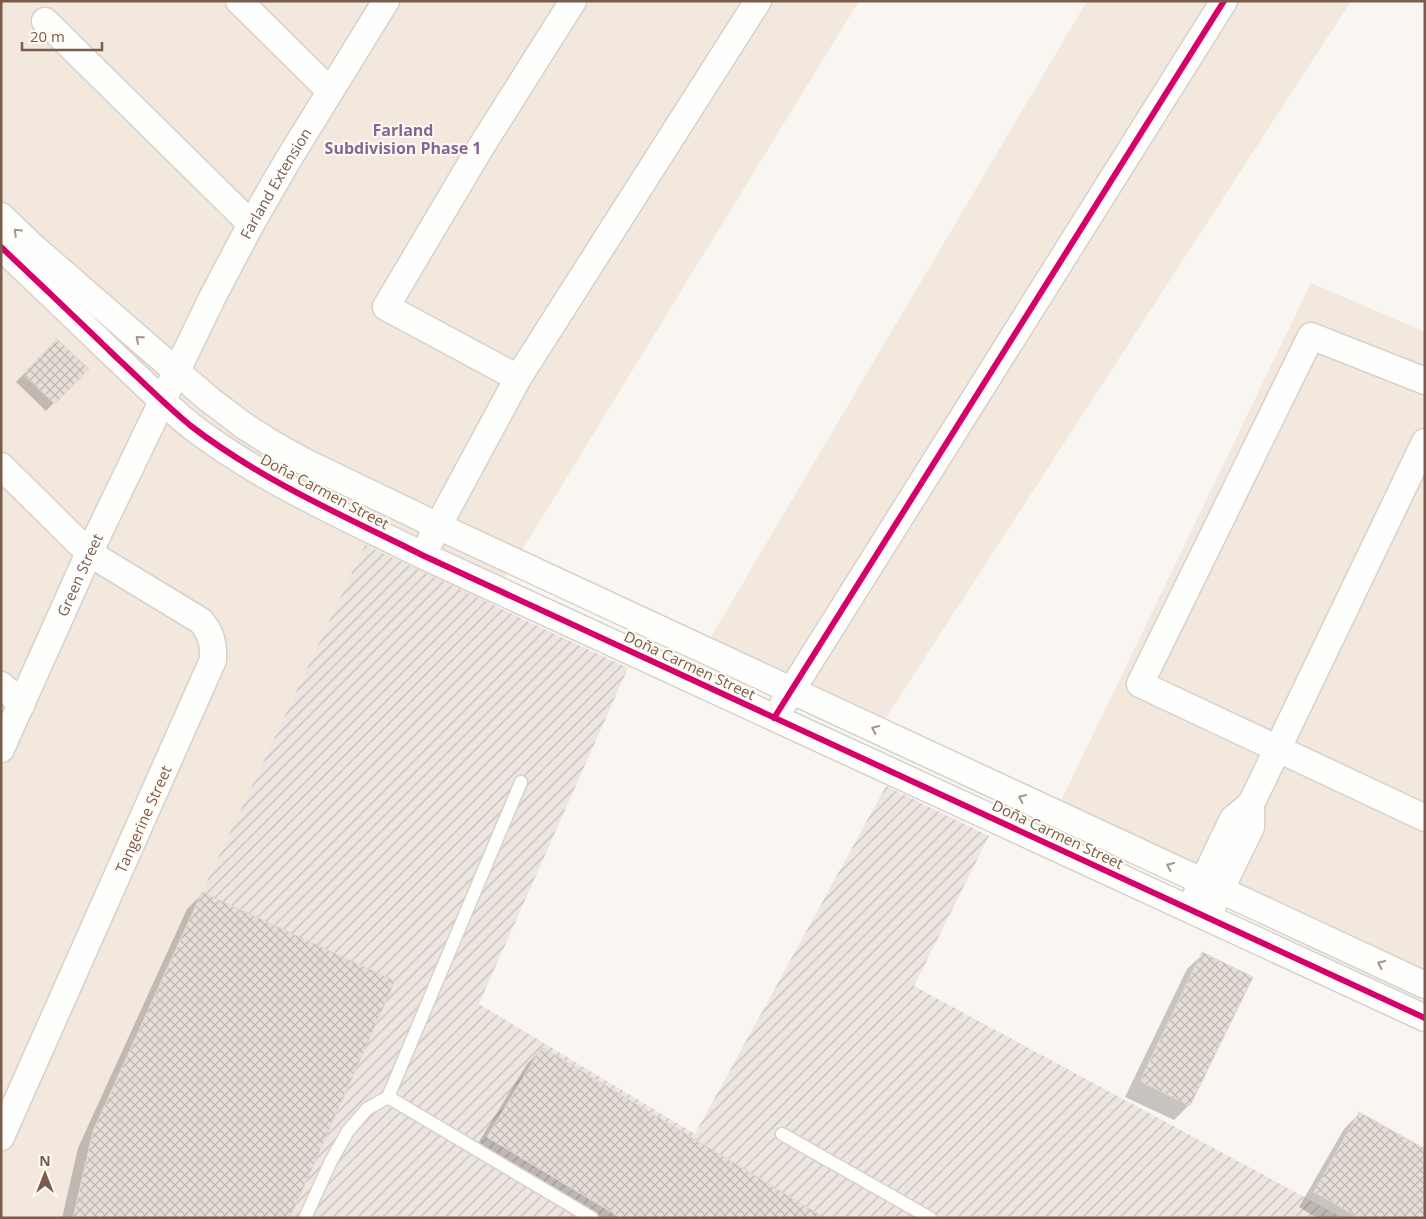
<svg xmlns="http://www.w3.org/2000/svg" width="1426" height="1219" font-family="'Open Sans',sans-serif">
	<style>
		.residential { fill: #f2e8de }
		.industrial { fill: url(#industrial-furrows) }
		.shadow { fill: #0003 }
		.building { fill: url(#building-cross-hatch); stroke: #e2d8d2 }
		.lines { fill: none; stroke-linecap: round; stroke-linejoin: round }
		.lane-casing { stroke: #d7d1cb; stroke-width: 15 }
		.street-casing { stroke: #d7d1cb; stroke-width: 29 }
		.lane { stroke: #fefefd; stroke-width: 12 }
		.street { stroke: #fefefd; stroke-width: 26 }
		.cycleway-casing { stroke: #fffaf3; stroke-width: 9 }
		.cycleway { stroke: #d6006c; stroke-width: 6 }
		.oneway { stroke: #a8958b }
		.labels { text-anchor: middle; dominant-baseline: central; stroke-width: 4; stroke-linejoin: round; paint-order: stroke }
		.street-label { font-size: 15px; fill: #7a5c4d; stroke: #fffaf3 }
		.neighbourhood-label { font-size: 16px; font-weight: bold; fill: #846695; stroke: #fffaf3 }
	</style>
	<defs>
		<pattern id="industrial-furrows" width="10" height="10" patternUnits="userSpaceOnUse" patternTransform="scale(1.25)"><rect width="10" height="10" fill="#ede5e0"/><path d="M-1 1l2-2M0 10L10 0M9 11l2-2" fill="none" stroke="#c5bdb8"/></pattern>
		<pattern id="building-cross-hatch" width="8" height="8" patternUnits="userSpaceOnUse" patternTransform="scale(1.25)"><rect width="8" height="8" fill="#e6ded7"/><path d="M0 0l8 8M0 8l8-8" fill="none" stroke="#bfb7b1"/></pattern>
	</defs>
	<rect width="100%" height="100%" fill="#f9f5f0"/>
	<path class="residential" d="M1,1h858l-370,603 -124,-59 -163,347 -109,239 -20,87h-72z
		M1087,1h264l-466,718 -174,-82z
		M1311,283l114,49v637l-364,-168z"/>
	<path class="industrial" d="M365,545l263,123 -149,336 216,130 191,-348 103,50 -75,150 429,232h-1270l20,-87 109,-239z"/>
	<path class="shadow" d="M57,340l30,29 -41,42 -30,-29z
		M203,893l85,325h-226l16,-70 109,-239z
		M1203,954l-14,151 -15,15 -49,-23 62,-128z
		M542,1049l281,169h-243l-108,-65 55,-89z
		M1359,1114l66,104h-108l-18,-11 45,-78z"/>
	<path class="building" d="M57,339l32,30 -34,35 -32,-30z
		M202,892l193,89 -105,237h-217l20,-87z
		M1202,952l51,25 -63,129 -50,-25z
		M542,1047l283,171h-204l-134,-81z
		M1359,1112l66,37v69h-65l-46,-26z"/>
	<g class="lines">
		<defs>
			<path id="lane" d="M388,1097l204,121
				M782,1134l148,84
				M305,1218l26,-57 17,-30 19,-22 21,-12 133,-315"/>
			<g id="street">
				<path d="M239,1l91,90"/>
				<path d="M45,21l206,203"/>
				<path d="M1,216l30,29 145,126 34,29 33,25 28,18 32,18 135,65 987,459"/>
				<path d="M1,247c39,37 77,73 115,110 25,23 49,48 75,69 70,54 153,90 231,129l1003,463"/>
				<path d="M518,378l-132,-71 93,-157 94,-149"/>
				<path d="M1425,381l-114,-45 -171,348 285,134"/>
				<path d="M1,466l88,87 112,68c10,12 13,23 12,39l-212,477"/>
				<path d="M430,541l88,-163 240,-377"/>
				<path d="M1,685l21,19"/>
				<path d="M783,704l441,-703"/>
				<path id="s1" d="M1,749l88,-196 123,-255 39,-74 37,-64 98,-159"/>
				<path d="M1195,898l38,-79 18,-15"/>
				<path d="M1213,905l38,-78v-23l174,-362"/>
			</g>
		</defs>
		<use href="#lane" class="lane-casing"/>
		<use href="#street" class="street-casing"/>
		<use href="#lane" class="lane"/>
		<use href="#street" class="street"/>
		<defs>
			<path id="cycleway" d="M1,247c39,37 77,73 115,110 25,23 49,48 75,69 70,54 153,90 231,129l1003,463
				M774,718l450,-717"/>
		</defs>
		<use href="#cycleway" class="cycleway-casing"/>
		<use href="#cycleway" class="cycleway"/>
	</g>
	<defs><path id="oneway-chevron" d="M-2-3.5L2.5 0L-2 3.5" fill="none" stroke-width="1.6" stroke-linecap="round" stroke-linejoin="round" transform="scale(1.25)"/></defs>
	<g class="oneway">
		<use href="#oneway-chevron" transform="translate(17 232) rotate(-136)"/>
		<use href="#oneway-chevron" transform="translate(139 339) rotate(-139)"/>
		<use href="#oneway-chevron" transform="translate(875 729) rotate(-155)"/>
		<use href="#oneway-chevron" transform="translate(1022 798) rotate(-155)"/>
		<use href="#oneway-chevron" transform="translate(1170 866) rotate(-155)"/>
		<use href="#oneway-chevron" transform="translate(1381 964) rotate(-155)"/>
	</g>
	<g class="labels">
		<g class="street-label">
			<text stroke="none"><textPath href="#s1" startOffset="629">Farland Extension</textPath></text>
			<text transform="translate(325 491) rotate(28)">Doña Carmen Street</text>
			<text stroke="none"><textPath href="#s1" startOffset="191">Green Street</textPath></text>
			<text transform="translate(690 665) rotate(25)">Doña Carmen Street</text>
			<text transform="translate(143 819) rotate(-66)">Tangerine Street</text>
			<text transform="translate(1058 834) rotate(25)">Doña Carmen Street</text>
		</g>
		<g class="neighbourhood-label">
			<text x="403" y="130">Farland<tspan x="403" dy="18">Subdivision Phase 1</tspan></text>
		</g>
	</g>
	<rect width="1426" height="1219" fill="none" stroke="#7a5c4d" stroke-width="5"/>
	<g transform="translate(45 1174)" stroke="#fffaf3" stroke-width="4" paint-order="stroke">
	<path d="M0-4L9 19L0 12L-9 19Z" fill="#7a5c4d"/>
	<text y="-8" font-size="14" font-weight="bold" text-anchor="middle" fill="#7a5c4d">N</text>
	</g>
	<path d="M22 42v8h80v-8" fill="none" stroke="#7a5c4d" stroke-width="2.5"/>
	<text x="30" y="42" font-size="15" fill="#7a5c4d" stroke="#fffaf3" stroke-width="4" paint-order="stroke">20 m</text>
</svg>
